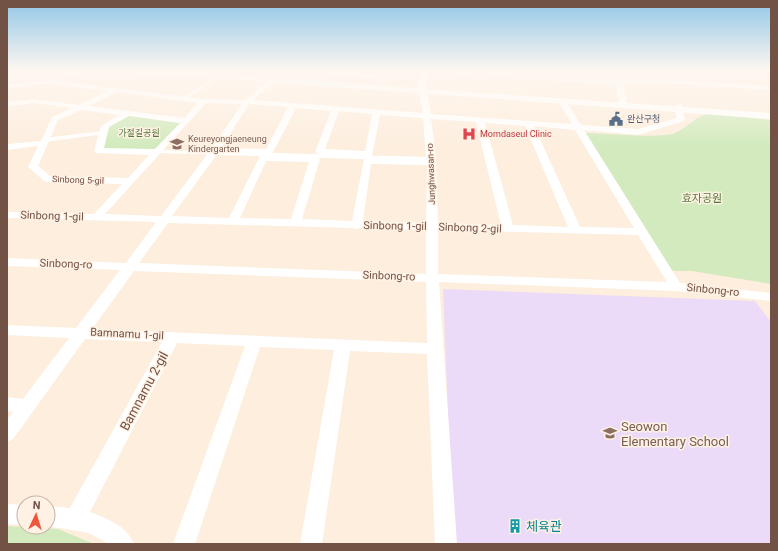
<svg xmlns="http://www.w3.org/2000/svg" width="778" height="551" font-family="Roboto,'Noto Sans KR',sans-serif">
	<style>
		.education { fill: #ebdbf8 }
		.green { fill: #d2eabd }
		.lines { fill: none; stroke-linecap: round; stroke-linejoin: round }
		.pedestrian { fill: #fff; fill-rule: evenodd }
		.minor { fill: #fff; fill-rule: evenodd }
		.tertiary { fill: #fff; fill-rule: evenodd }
		.labels { text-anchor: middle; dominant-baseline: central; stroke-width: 3; stroke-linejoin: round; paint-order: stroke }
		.far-service-label { font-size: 9px; fill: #4e5e75; stroke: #fff2e4; text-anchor: start }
		.far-park-label { font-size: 9px; fill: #54793e; stroke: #fff2e4 }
		.far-health-label { font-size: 9px; fill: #be3a42; stroke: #fff2e4; text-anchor: start }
		.far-education-label { font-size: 9px; fill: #785e54; stroke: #fff2e4; text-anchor: start }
		.far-street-label { font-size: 9px; fill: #735246; stroke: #fff2e4 }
		.park-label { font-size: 11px; fill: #54793e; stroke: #fff2e4 }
		.street-label { font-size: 11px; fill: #735246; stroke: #fff2e4 }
		.near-street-label { font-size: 13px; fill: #735246; stroke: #fff2e4 }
		.near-education-label { font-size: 13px; fill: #785e54; stroke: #fff2e4; text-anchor: start }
		.near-culture-label { font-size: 13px; fill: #0d838f; stroke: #fff2e4; text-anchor: start }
	</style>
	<rect width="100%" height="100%" fill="#fdeede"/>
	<path class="education" d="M443,289l312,12 16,21v222h-318z"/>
	<path class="green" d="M128,113l58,8 -29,31 -58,-1 6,-25z
		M707,114l64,6v164l-79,-13h-18l-13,-3 -76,-135c18,0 77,6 90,0 12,-5 20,-16 32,-19z
		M7,526l51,3 36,15h-87z"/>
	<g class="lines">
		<path class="pedestrian" d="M212,78l3,2 -1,1 -29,19 -5,-1z
			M103,131l2,1v2l-61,8 -3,-2 3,-2z
			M157,150l273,7 4,2 -4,2 -275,-8 -1,-1z"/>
		<path class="minor" d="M71,70h8l-22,11 147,18 41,1 30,-24 2,1v2l-24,21 170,13 -5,-25 4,-2 4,2 5,26 141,10 -13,-21 4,-2h3l15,24 57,4 39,-11 -3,-12 7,-2 4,15 -1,2 -46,14 -54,-5 96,153 91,10v8l-95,-10 -237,-9 18,262h-22l-8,-190 -77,-3 -28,193h-22l34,-194 -74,-3 -65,197h-22l72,-198 -68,-3 -87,169c18,7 36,13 44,32h-25l-20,-11 -41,-7v-20l22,2 92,-166 -77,-3 -72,100 -6,3v-22l6,-8 -6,-1v-14l16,2 46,-61 -62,-3v-10l69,3 44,-58 -113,-4v-8l119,5 30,-41 -149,-4v-6l87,2 28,-30 -74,-2 -4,-1 -16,-14 10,-21 -31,4v-6l34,-3 11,-24 20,-9 -38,-5 -23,3 -4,-2 1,-2 26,-3 45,6 28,-14 -59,-7 -41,4v-4l41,-4zM117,92l81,11 -14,15 -95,-12zM206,103l36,1 -30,44 -51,68 -56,-2zM249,104l39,3 -22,42 -45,-1zM296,108l35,3 -16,41 5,3 52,1 8,-41 43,3 3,41h-62l-12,62 -50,-2 18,-60 -5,-3h-55l-31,62 -57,-2 46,-63 54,1zM81,110l38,5 -18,11 -7,25 2,2 53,2 -21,23 -78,-2 -12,-10 20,-46zM339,111l33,3 -7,37 -40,-2zM129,116l51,7 -25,26 -51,-1 5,-21zM431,119l45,3 25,103 -63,-2 -2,-65zM485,123l40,3 43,101 -55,-2zM534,126l41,4 59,98 -54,-1zM266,161l43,1 -18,57 -51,-1zM371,164l56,1 -1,58 -63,-2zM168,223l184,5 5,1 4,-1 65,2v44l-287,-11zM438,230l200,5 29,47 -229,-8zM134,271l292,11 1,61 -335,-14z
			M328,70l55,5 3,2 -3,5 -2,1 -3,-2 1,-2 -40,-3z
			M462,70h6l-3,8 -5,-1z
			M484,70l56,7 75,3 -3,-10h6l4,10 38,-1 111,7v4l-111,-7 -37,1 4,18 -4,2 -4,-2 -3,-18 -102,-5z
			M726,75h28l3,2 -3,2 -30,-1 -1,-1z
			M7,504l17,1v20l-17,-1z"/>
		<path class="tertiary" d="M127,70h37l254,18 2,-18h8l-2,19 345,24v6l-640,-47z"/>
	</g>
	<linearGradient id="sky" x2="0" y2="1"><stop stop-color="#92c7e7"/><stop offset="0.48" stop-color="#fef7f0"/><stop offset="1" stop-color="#fef7f0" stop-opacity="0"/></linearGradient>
	<rect width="778" height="147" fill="url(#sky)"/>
	<defs>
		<symbol id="civic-bare" viewBox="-9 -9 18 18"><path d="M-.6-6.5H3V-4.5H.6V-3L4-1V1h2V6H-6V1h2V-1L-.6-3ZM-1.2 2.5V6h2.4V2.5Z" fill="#5c6f8a" stroke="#fff2e4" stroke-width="2.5" paint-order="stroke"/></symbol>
		<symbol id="hospital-bare" viewBox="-9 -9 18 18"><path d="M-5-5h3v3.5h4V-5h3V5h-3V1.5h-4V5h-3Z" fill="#e0444e" stroke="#fff2e4" stroke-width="2.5" paint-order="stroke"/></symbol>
		<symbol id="school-bare" viewBox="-9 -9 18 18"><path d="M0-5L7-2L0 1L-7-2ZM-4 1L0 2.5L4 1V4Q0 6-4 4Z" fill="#8d6e63" stroke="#fff2e4" stroke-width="2.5" paint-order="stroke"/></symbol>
		<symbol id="building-bare" viewBox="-9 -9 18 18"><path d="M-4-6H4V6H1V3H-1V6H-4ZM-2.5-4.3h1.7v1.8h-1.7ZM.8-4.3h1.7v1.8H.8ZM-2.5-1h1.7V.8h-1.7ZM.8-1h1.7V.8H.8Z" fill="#0f9aa8" stroke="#fff2e4" stroke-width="2.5" paint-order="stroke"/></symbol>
	</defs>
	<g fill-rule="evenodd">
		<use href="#civic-bare" x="606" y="109" width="20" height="20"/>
		<use href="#hospital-bare" x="459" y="124" width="20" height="20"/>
		<use href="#school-bare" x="167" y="134" width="20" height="20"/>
		<use href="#school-bare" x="600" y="423" width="20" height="20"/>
		<use href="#building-bare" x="505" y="516" width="20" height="20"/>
	</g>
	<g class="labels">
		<g class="far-service-label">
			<text x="627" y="119">완산구청</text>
		</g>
		<g class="far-park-label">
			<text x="139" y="133">가절길공원</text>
		</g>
		<g class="far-health-label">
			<text x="480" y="134">Momdaseul Clinic</text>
		</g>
		<g class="far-education-label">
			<text x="188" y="139">Keureyongjaeneung<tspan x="188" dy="10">Kindergarten</tspan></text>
		</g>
		<g class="far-street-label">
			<text transform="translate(431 174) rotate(-92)">Junghwasan-ro</text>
			<text transform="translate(78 180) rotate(2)">Sinbong 5-gil</text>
		</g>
		<g class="park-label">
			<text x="702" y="198">효자공원</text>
		</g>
		<g class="street-label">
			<text transform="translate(52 216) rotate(2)">Sinbong 1-gil</text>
			<text transform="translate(395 226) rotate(1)">Sinbong 1-gil</text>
			<text transform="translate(470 228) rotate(2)">Sinbong 2-gil</text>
			<text transform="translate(66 264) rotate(2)">Sinbong-ro</text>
			<text transform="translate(389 276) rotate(2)">Sinbong-ro</text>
			<text transform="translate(713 290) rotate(6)">Sinbong-ro</text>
			<text transform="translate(127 334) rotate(3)">Bamnamu 1-gil</text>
		</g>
		<g class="near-street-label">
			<text transform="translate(144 391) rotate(-62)">Bamnamu 2-gil</text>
		</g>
		<g class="near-education-label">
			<text x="621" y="426">Seowon<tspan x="621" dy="15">Elementary School</tspan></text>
		</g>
		<g class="near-culture-label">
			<text x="526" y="526">체육관</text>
		</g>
	</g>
	<rect width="778" height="551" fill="none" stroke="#735246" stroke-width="16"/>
	<g transform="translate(36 515) rotate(4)"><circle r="19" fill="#fff2e4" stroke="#c7b2a5"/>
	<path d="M0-3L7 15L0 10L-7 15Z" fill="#ec573e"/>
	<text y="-6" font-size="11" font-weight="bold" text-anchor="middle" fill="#735246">N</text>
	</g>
</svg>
